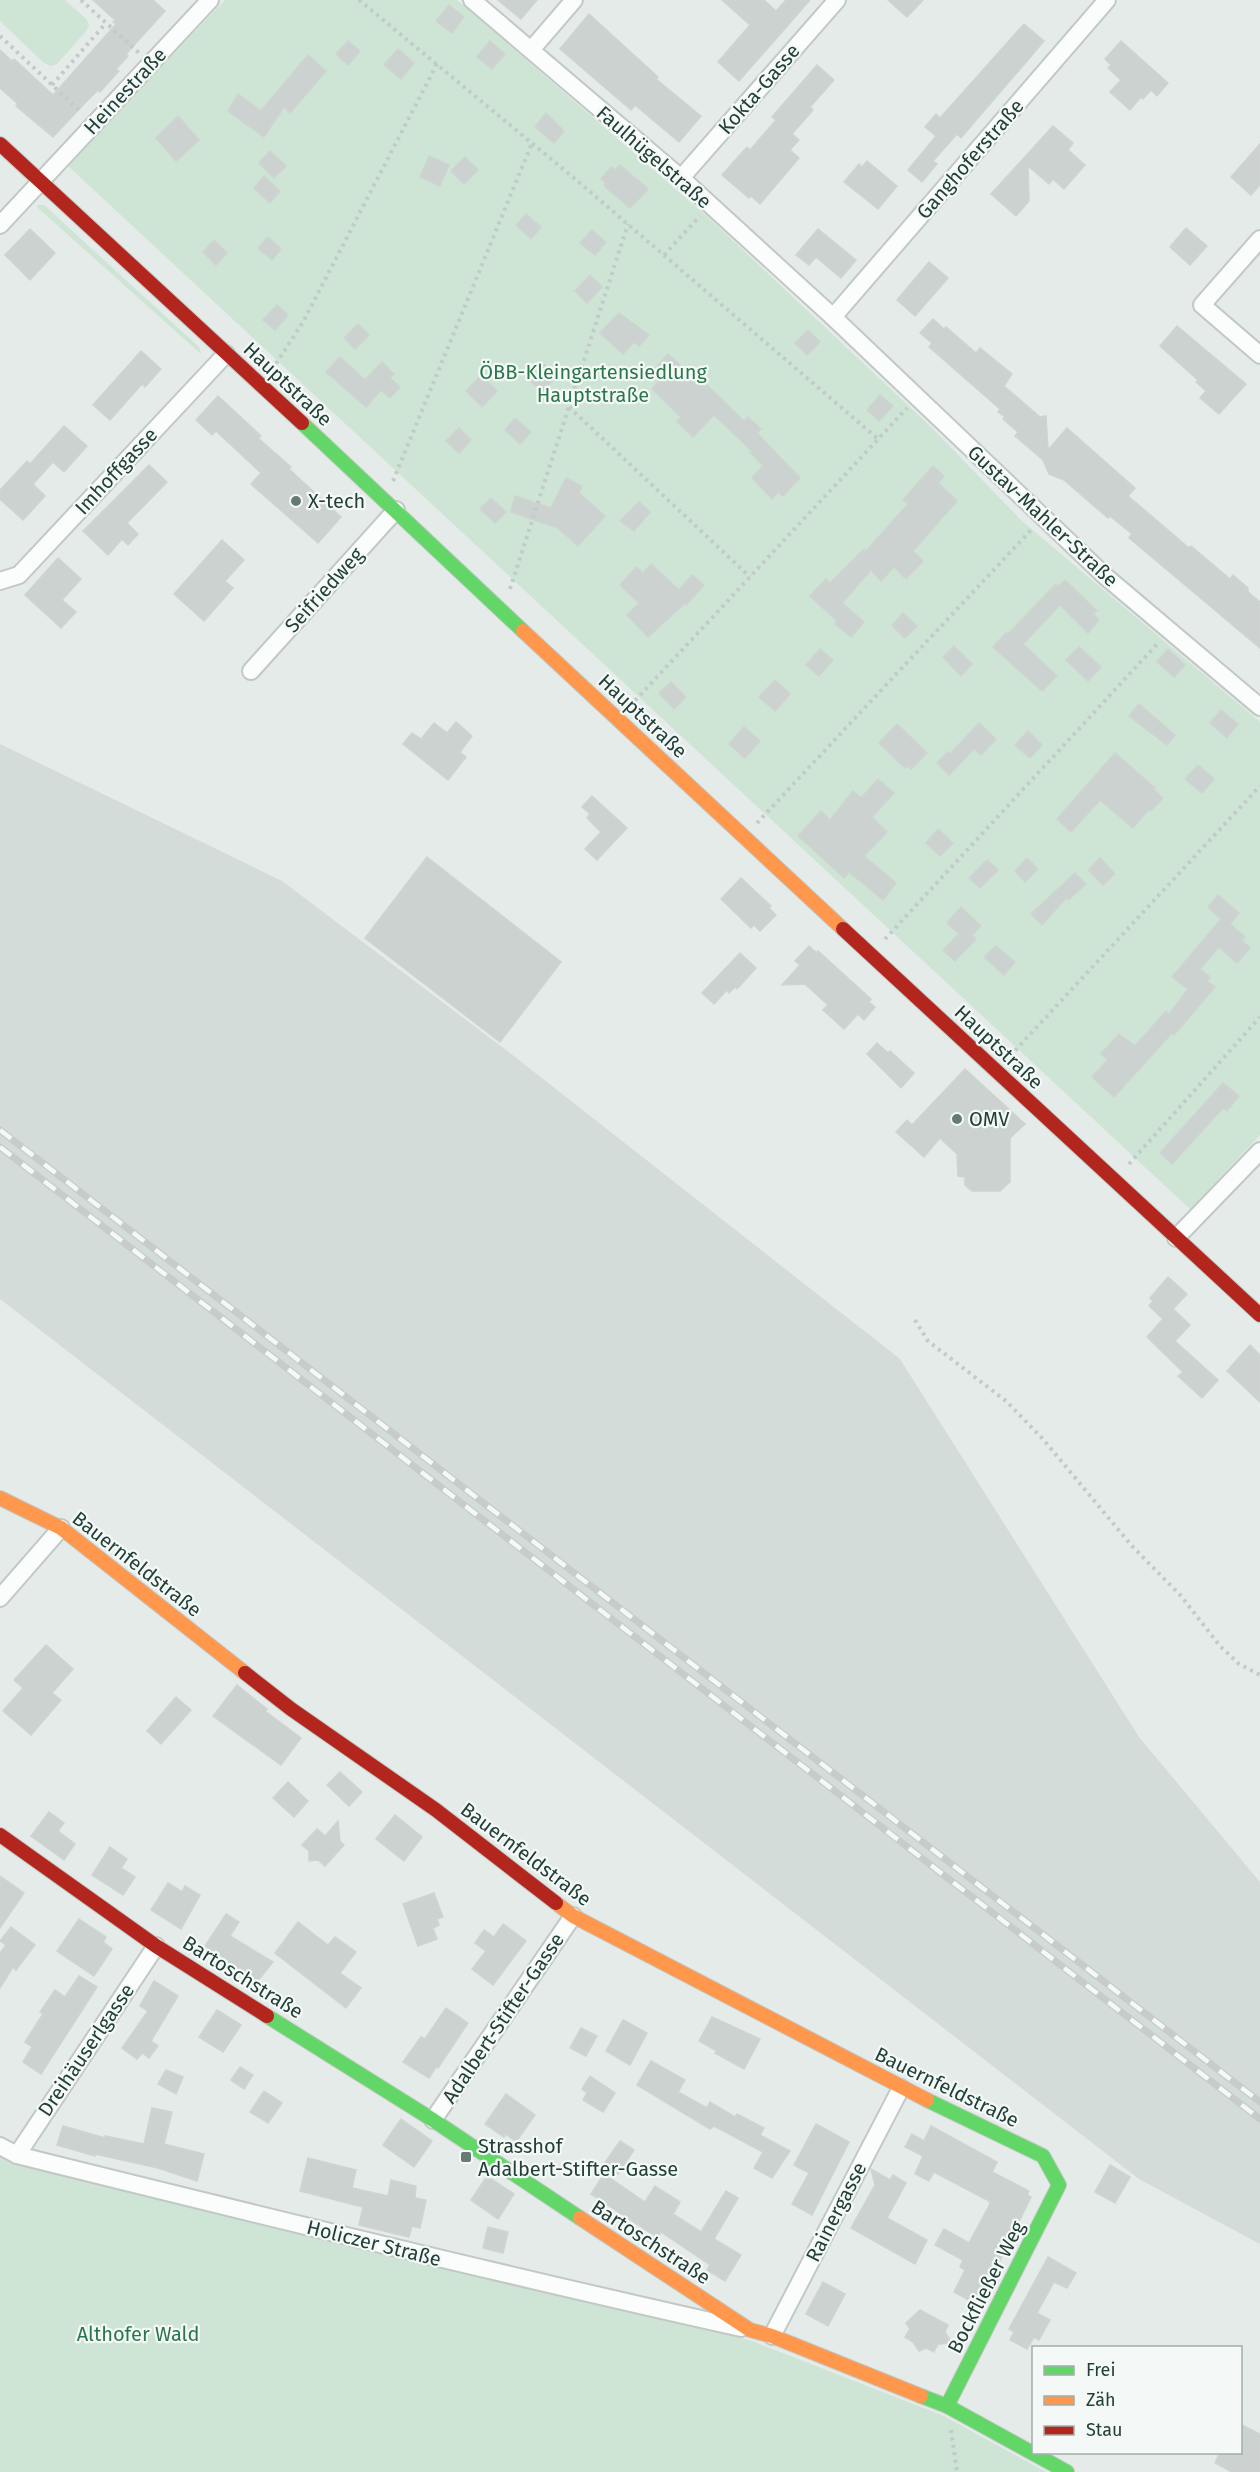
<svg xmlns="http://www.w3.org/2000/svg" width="1260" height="2472" viewBox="0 0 1260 2472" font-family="'Fira Sans',sans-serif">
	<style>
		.built { fill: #d3dcd8 }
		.green { fill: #cee4d5 }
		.building { fill: #ccd2d0; stroke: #ced4d1; stroke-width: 1.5 }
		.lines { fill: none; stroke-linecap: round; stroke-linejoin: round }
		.street-casing { stroke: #c2c8c5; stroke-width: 20 }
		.fast-casing { stroke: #c1c8c5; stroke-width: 16 }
		.slow-casing { stroke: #c1c8c5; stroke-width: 16 }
		.jam-casing { stroke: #c1c8c5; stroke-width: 16 }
		.path { stroke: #c1cbc8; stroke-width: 4; stroke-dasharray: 3 4.5; stroke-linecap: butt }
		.street { stroke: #fbfcfc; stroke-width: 16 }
		.fast { stroke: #63d668; stroke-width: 14 }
		.slow { stroke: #ff974d; stroke-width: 14 }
		.jam { stroke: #b3261e; stroke-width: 14 }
		.rail-casing { stroke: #c7ccca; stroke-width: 7 }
		.rail { stroke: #f4f9f7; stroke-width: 4.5; stroke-dasharray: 14; stroke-linecap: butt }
		.poi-dot { fill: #667b76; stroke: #f4f9f7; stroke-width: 2 }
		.labels { text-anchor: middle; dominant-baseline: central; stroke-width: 4.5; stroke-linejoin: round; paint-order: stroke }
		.street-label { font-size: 20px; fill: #223f38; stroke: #f4f9f7 }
		.park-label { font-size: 20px; fill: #2b774a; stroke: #f4f9f7 }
		.poi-label { font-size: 20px; fill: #223f38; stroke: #f4f9f7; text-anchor: start }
	</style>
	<rect width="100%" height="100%" fill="#e5ebe8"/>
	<path class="built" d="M0,744L282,881L506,1050L900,1359L1139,1737L1260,1882V2244L1139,2179L0,1299Z"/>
	<g class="green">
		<path d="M0,0H65L86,19L89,25L87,30L57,64L51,66L44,63L0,21Z"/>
		<path d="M225,0H457L709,218L931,427L1022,521L1260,722V1135L1190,1209L67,165Z"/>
		<path d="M38,205H44L199,347L201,354L37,207Z"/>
		<path d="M0,2153L752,2341L944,2416L1046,2472H0Z"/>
	</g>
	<g class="building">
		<path d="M93,0H153L165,11L126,54L128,56L116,69L119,71L100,92L98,90L84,104L53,137L16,106L18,104L0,88V50L12,61L14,59L53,95L116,24L113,22L115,20Z"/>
		<path d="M498,0H537L521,19Z"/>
		<path d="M722,0H764L776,11L786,0H810L739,81L718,62L750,25Z"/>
		<path d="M888,0H923L907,17Z"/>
		<path d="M449,5L464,17L452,33L436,21Z"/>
		<path d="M589,14L658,77L656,79L701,116L679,142L635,105L631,110L560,49Z"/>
		<path d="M1024,24L1044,41L961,138L957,134L933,161L937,164L922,182L908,170L936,136L925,127L936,114L940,118Z"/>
		<path d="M348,41L360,51L348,65L336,54Z"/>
		<path d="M490,41L505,54L492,69L477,57Z"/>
		<path d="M1121,41L1168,83L1157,96L1151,90L1143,99L1141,97L1130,110L1110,92L1121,80L1108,68L1111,65L1105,59Z"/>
		<path d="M398,49L414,63L401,79L384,65Z"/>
		<path d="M308,55L326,71L290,113L284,107L264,137L228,111L238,94L261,111Z"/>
		<path d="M817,65L834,80L810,107L813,110L792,134L799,140L790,150L799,158L760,204L751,196L749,198L722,175L747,147L750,150L776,120L772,117Z"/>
		<path d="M546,113L564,131L554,143L535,127Z"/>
		<path d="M178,116L199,140L176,161L156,138Z"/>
		<path d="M1053,126L1073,143L1068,150L1085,165L1064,189L1053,179L1049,184L1028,166L1029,201L1016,216L991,194Z"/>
		<path d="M1260,144V185L1251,195L1231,177Z"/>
		<path d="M270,151L286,166L274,178L259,163Z"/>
		<path d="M429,156L449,165L440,186L420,177Z"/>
		<path d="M465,157L478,170L464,184L451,171Z"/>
		<path d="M867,161L897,186L878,209L844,182L859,164L862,167Z"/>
		<path d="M620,165L648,189L630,208L604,186L606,183L601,179L611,167L615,170Z"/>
		<path d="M264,176L280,191L270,203L254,188Z"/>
		<path d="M526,214L541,227L531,239L516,225Z"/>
		<path d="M1186,228L1207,246L1190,265L1170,247Z"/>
		<path d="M30,229L55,253L30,280L5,255Z"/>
		<path d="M818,229L856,260L841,278L816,257L809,265L796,255Z"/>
		<path d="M592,230L606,242L595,255L580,243Z"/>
		<path d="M268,237L281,249L272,260L258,248Z"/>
		<path d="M214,240L227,253L216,265L203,252Z"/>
		<path d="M929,262L948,278L915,316L897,300Z"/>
		<path d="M590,275L602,287L587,303L575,291Z"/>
		<path d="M277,305L288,315L275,330L263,320Z"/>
		<path d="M619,313L649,335L639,346L634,342L623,354L600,333Z"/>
		<path d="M933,319L944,329L946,327L976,353L980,348L1012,374L1004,386L1040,417L1046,416L1048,450L1067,428L1135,488L1128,496L1189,548L1191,546L1230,579L1233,575L1248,588V592L1260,602V648L1129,538L1132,534L1110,516L1108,518L1064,480L1049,474L1043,460L1015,436L1018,432L1003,419L1005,417L998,412L1000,409L929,347L932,343L920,333Z"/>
		<path d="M358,324L369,335L355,349L344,338Z"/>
		<path d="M1177,326L1246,384L1219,414L1200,398L1206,391L1196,382L1198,380L1160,346Z"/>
		<path d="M808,330L820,342L807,355L795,343Z"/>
		<path d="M141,351L161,369L145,387L142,384L110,420L93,405Z"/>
		<path d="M668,354L705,387L707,385L744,421L748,417L761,429L757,433L800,478L783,496L778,492L772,499L752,478L763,466L750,452L752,451L714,415L693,437L677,422L681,417L652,389L659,381L651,373Z"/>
		<path d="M340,357L365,380L382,362L394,374L390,378L400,387L390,398L381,390L366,407L326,372Z"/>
		<path d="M544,364L557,375L543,392L530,381Z"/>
		<path d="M481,375L497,391L482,407L466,391Z"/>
		<path d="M880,395L893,406L879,421L867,410Z"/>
		<path d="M218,396L261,436L258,438L291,467L289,469L341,517L318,543L251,484L261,473L216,431L212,435L196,420Z"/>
		<path d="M515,418L531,432L520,444L505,430Z"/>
		<path d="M64,426L87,446L64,472L53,462L33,484L45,496L23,520L0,499V490L27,461L30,464Z"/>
		<path d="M459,428L471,440L459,453L446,441Z"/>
		<path d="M149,465L167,482L127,523L138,534L128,545L122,539L108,555L83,531Z"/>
		<path d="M933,466L944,476L938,483L957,501L913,551L923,561L906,579L894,567L881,581L871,570L842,603L864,622L851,637L835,624L837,621L810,596L826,579L830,583L864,549L866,551L908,504L903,500Z"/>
		<path d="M566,478L582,486L579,493L605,516L578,546L558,528L511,512L515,496L551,508Z"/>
		<path d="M491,498L506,512L495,523L480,509Z"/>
		<path d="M639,502L650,512L634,531L620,521Z"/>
		<path d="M222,540L244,560L225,581L233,588L204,621L174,594Z"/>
		<path d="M58,558L81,579L62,600L76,612L61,628L25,595Z"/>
		<path d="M651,564L679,590L692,575L704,585L686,605L684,604L648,637L627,615L639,603L620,585L636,567L643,573Z"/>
		<path d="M1065,580L1097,611L1093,614L1099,620L1088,633L1060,605L1023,644L1057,676L1042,691L993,647L1006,633L1008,634L1056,584L1058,587Z"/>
		<path d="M903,613L917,626L905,638L892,626Z"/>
		<path d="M954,646L972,664L961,676L943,657Z"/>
		<path d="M1079,647L1101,667L1088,681L1066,660Z"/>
		<path d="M820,649L833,660L819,676L806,665Z"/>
		<path d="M1168,649L1185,665L1174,677L1157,662Z"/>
		<path d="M775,680L790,694L775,711L759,697Z"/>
		<path d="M671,682L686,697L674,709L659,693Z"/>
		<path d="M1139,704L1175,735L1167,745L1129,716Z"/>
		<path d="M1221,710L1238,724L1227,738L1210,723Z"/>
		<path d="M456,722L472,736L460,752L466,757L448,780L403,744L412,733L421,739L434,723L447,733Z"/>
		<path d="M979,723L996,739L981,755L974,749L949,775L937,763L948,752L950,754Z"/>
		<path d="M897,724L927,753L911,769L907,766L905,768L879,743Z"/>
		<path d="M744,727L760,741L745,758L729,744Z"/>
		<path d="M1028,731L1042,745L1030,758L1015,745Z"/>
		<path d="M1115,753L1155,788L1153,789L1163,798L1151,811L1149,809L1133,828L1100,800L1071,832L1057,819Z"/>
		<path d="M1198,765L1214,779L1202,793L1185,779Z"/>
		<path d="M878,779L894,793L872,817L887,832L864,856L896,883L883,900L849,872L844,878L798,836L821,811L830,820L853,791L861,798Z"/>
		<path d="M592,796L627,828L597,860L585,849L601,832L587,818L590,814L582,807Z"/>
		<path d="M938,829L953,843L940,856L926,843Z"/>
		<path d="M427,857L561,962L500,1042L365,938Z"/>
		<path d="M1027,858L1038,869L1025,882L1015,871Z"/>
		<path d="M1100,858L1115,874L1103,885L1088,870Z"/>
		<path d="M987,860L998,870L980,888L969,878Z"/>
		<path d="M1075,873L1086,884L1068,900L1066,898L1042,925L1031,914Z"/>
		<path d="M741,878L771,906L769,908L776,915L760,931L754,925L751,928L721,899Z"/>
		<path d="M1218,895L1239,913L1230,924L1245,937L1242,940L1250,948L1237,963L1219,947L1200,969L1210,977L1207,981L1215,987L1174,1035L1172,1033L1114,1097L1092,1077L1108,1060L1101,1054L1119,1034L1135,1046L1166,1011L1169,1014L1188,989L1172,977L1221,919L1208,907Z"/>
		<path d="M961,907L981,926L972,935L976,939L955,961L943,950L959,934L947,923Z"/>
		<path d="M809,946L817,953L818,951L871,999L869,1002L875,1007L864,1020L858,1014L844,1029L823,1010L828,1005L805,984L782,985L800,965L795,961Z"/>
		<path d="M996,946L1015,962L1004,975L984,957Z"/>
		<path d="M740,953L756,968L737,989L735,987L729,993L727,990L714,1004L702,993Z"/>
		<path d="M877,1043L888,1053L890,1051L914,1073L901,1088L867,1054Z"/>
		<path d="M965,1069L1025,1124L1010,1138V1182L1000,1191H972L965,1185V1177L958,1176L957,1154L940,1138L924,1157L896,1132L907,1120L912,1125Z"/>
		<path d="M1223,1083L1239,1096L1227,1111L1223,1108L1172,1164L1160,1153Z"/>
		<path d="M1168,1277L1187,1294L1173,1309L1190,1325L1175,1341L1218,1380L1202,1398L1178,1376L1183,1372L1147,1337L1163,1319L1149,1306L1153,1301L1150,1298Z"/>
		<path d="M1250,1345L1260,1355V1402L1227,1371Z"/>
		<path d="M46,1645L73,1669L52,1693L61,1700L31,1735L3,1711L23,1688L14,1680Z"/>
		<path d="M237,1685L267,1709L265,1711L301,1738L281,1765L213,1716Z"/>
		<path d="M176,1697L191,1710L161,1744L147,1731Z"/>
		<path d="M340,1772L362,1792L349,1806L327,1785Z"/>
		<path d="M288,1782L308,1801L294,1817L273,1798Z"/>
		<path d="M49,1812L64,1823L58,1831L75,1844L64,1860L31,1836Z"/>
		<path d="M395,1815L422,1837L404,1861L376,1839Z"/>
		<path d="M338,1821L340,1841L344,1845L325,1866L318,1860L309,1861V1851L302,1845L317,1829L325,1836Z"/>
		<path d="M110,1847L127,1859L121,1868L135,1877L123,1895L92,1875Z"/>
		<path d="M0,1876L24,1893L0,1928Z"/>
		<path d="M168,1883L182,1892L185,1886L200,1895L181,1929L151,1910Z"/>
		<path d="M434,1893L443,1917L437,1919L439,1925L433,1928L437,1939L418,1946L403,1904Z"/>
		<path d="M226,1914L239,1922L230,1936L273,1962L257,1982L205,1946Z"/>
		<path d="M79,1919L106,1937L103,1942L112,1949L94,1976L57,1951Z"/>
		<path d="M298,1922L328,1945L335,1937L356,1952L340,1973L361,1988L346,2008L275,1953Z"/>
		<path d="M503,1924L526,1941L493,1985L472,1969L486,1951L475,1943L484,1930L494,1937Z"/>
		<path d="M11,1927L35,1945L16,1970L13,1967L0,1988V1953L6,1945L0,1941Z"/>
		<path d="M79,1976L97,1987L41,2074L23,2062L32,2047L25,2042L43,2014L40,2012L55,1990L65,1997Z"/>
		<path d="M154,1981L178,1996L151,2041L158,2046L149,2058L142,2053L137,2059L122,2048L148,2011L140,2006Z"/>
		<path d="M446,2008L468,2023L438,2068L436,2067L429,2078L403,2062L421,2037L425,2039Z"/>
		<path d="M217,2010L241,2025L223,2052L199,2037Z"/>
		<path d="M712,2017L760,2039L744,2069L715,2053L717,2051L699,2041Z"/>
		<path d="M623,2020L647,2033L630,2065L606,2051Z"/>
		<path d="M581,2028L597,2036L586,2056L570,2048Z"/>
		<path d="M651,2061L685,2080L678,2092L707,2108L710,2102L735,2117L737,2114L764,2128L760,2135L790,2151L772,2178L754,2168L763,2152L714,2126L710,2129L637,2085Z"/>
		<path d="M240,2067L253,2075L244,2089L231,2080Z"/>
		<path d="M166,2070L183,2077L176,2094L158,2084Z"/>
		<path d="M590,2076L615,2093L603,2112L583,2100L587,2093L582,2089Z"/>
		<path d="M264,2091L282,2103L268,2123L250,2112Z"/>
		<path d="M506,2094L535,2115L516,2142L506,2134L504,2137L485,2124Z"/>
		<path d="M152,2108L172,2112L164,2144L204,2154L197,2181L158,2168L95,2154V2156L57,2145L63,2126L105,2138V2136L144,2144Z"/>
		<path d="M401,2119L432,2141L414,2167L383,2145Z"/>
		<path d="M816,2124L849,2142L812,2215L792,2204L809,2173L794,2165Z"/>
		<path d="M931,2126L997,2162L992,2172L1029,2191L1027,2195L1031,2197L993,2275L990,2273L974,2303L954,2292L965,2270L960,2267L963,2260L935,2245L944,2229L969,2243L990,2204L989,2201L934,2172L929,2181L915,2174L923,2156L905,2147L912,2134L924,2141Z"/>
		<path d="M620,2141L634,2150L618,2174L604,2164Z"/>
		<path d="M308,2158L356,2170L352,2188L388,2196L391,2180L416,2186L415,2198L426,2200L420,2228L412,2226L409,2237L359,2225L363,2207L300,2191Z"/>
		<path d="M1110,2165L1130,2177L1115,2203L1095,2192Z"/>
		<path d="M871,2169L890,2180L893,2175L906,2183L887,2218L927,2240L915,2264L851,2228L875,2185Z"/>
		<path d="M604,2174L645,2202L655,2186L680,2202L673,2214L701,2232L726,2191L738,2198L714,2239L741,2255L725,2281L707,2270L710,2265L661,2232L658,2238L591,2194Z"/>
		<path d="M487,2176L514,2194L498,2219L471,2200Z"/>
		<path d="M488,2227L508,2232L503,2253L483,2248Z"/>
		<path d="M1048,2257L1076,2273L1067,2288L1054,2282L1037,2313L1050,2320L1039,2340L1034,2337L1027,2349L1010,2340L1014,2332L1009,2329Z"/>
		<path d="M823,2282L845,2294L828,2326L806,2314Z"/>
		<path d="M920,2310L948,2325L945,2332L952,2343L938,2344L934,2352L926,2348L919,2351L913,2342L905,2337L910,2329L906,2323Z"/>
		<path d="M1240,2424L1260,2434V2472H1232L1215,2463L1220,2452H1240Z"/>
	</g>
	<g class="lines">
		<defs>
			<g id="street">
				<path d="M472,0L681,178L833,317L1105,576L1260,707"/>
				<path d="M531,50L574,0"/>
				<path d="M681,178L837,0"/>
				<path d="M0,225L210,0"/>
				<path d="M1260,239L1202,305L1260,355"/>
				<path d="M833,317L1107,0"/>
				<path d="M0,581L19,575L226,354"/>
				<path d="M251,671L396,510"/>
				<path d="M1176,1238L1260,1151"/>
				<path d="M0,1598L61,1528"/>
				<path d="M433,2120L573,1916"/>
				<path d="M0,2146L17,2155C258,2215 499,2274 741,2328"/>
				<path d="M17,2155L156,1946"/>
				<path d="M772,2336L901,2088"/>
			</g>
			<g id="fast">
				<path d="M302,423L523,631"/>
				<path d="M267,2016L433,2120L580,2218"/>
				<path d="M927,2100L1043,2156L1059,2185L947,2406"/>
				<path d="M921,2396L947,2406L1067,2472"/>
			</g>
			<g id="slow">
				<path d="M523,631L843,929"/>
				<path d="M0,1498L61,1528L245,1673"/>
				<path d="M556,1903L573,1916L927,2100"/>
				<path d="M580,2218L750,2330L772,2336L921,2396"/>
			</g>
			<g id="jam">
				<path d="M0,144L302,423"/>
				<path d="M843,929L1260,1315"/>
				<path d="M245,1673L291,1709L436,1810L556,1903"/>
				<path d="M0,1835L156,1946L267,2016"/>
			</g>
		</defs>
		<use href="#street" class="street-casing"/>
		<use href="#fast" class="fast-casing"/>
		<use href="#slow" class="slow-casing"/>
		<use href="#jam" class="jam-casing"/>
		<g class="path">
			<path d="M81,0L139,53"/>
			<path d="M359,0L574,178L878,439"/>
			<path d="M0,36L82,113"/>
			<path d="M52,85L106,23"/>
			<path d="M664,255L700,216"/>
			<path d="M272,370L303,322L437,64"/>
			<path d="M569,407L750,577"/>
			<path d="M393,481L532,143"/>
			<path d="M510,589L628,224"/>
			<path d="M630,706L907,408"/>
			<path d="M757,823L1032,529"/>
			<path d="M885,939L1159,642"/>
			<path d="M1010,1056L1260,786"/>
			<path d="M1129,1164L1260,1017"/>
			<path d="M915,1320L928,1341L1006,1401L1042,1438L1132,1546L1181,1596L1220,1646L1239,1664L1260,1675"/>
			<path d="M951,2430L957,2472"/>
		</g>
		<use href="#street" class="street"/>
		<use href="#fast" class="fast"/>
		<use href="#slow" class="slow"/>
		<use href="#jam" class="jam"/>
		<defs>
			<g id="rail">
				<path d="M0,1130L1260,2102"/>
				<path d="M0,1147L1260,2119"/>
			</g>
		</defs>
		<use href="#rail" class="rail-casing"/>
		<use href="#rail" class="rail"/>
	</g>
	<g class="poi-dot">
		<circle cx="296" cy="501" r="6"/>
		<circle cx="957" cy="1119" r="6"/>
		<rect x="460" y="2151" width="12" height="12" rx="3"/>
	</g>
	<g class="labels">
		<g class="street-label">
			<text transform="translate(759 89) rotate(-49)">Kokta-Gasse</text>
			<text transform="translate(125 91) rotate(-47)">Heinestraße</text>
			<text transform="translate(654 157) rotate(41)">Faulhügelstraße</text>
			<text transform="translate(970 159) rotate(-49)">Ganghoferstraße</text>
			<text transform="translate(288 384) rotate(43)">Hauptstraße</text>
			<text transform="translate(116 471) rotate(-47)">Imhoffgasse</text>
			<text transform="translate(1043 516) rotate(43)">Gustav-Mahler-Straße</text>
			<text transform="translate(324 590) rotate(-48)">Seifriedweg</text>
			<text transform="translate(643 716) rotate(43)">Hauptstraße</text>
			<text transform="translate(999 1047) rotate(43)">Hauptstraße</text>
			<text transform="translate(137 1564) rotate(38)">Bauernfeldstraße</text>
			<text transform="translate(526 1854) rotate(37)">Bauernfeldstraße</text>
			<text transform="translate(243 1977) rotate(32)">Bartoschstraße</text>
			<text transform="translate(503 2018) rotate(-56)">Adalbert-Stifter-Gasse</text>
			<text transform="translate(86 2050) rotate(-56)">Dreihäuserlgasse</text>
			<text transform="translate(947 2087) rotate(26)">Bauernfeldstraße</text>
			<text transform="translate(836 2212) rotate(-63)">Rainergasse</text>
			<text transform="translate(651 2242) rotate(33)">Bartoschstraße</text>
			<text transform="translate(374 2243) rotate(14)">Holiczer Straße</text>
			<text transform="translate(986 2287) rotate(-63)">Bockfließer Weg</text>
		</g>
		<g class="park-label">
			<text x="593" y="372">ÖBB-Kleingartensiedlung<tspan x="593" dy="23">Hauptstraße</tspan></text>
			<text x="138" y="2334">Althofer Wald</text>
		</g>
		<g class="poi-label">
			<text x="308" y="501">X-tech</text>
			<text x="969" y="1119">OMV</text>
			<text x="478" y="2146">Strasshof<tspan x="478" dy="23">Adalbert-Stifter-Gasse</tspan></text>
		</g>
	</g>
	<rect x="1032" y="2346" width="210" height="108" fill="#f4f9f7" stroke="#a0afab" stroke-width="1.5"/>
	<rect x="1044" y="2366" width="30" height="9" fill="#63d668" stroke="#a0afab" stroke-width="1.5"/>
	<text x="1086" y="2376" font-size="18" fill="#223f38">Frei</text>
	<rect x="1044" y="2396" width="30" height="9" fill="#ff974d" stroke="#a0afab" stroke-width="1.5"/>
	<text x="1086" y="2406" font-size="18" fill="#223f38">Zäh</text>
	<rect x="1044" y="2426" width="30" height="9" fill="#b3261e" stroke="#a0afab" stroke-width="1.5"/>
	<text x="1086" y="2436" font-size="18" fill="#223f38">Stau</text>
</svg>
